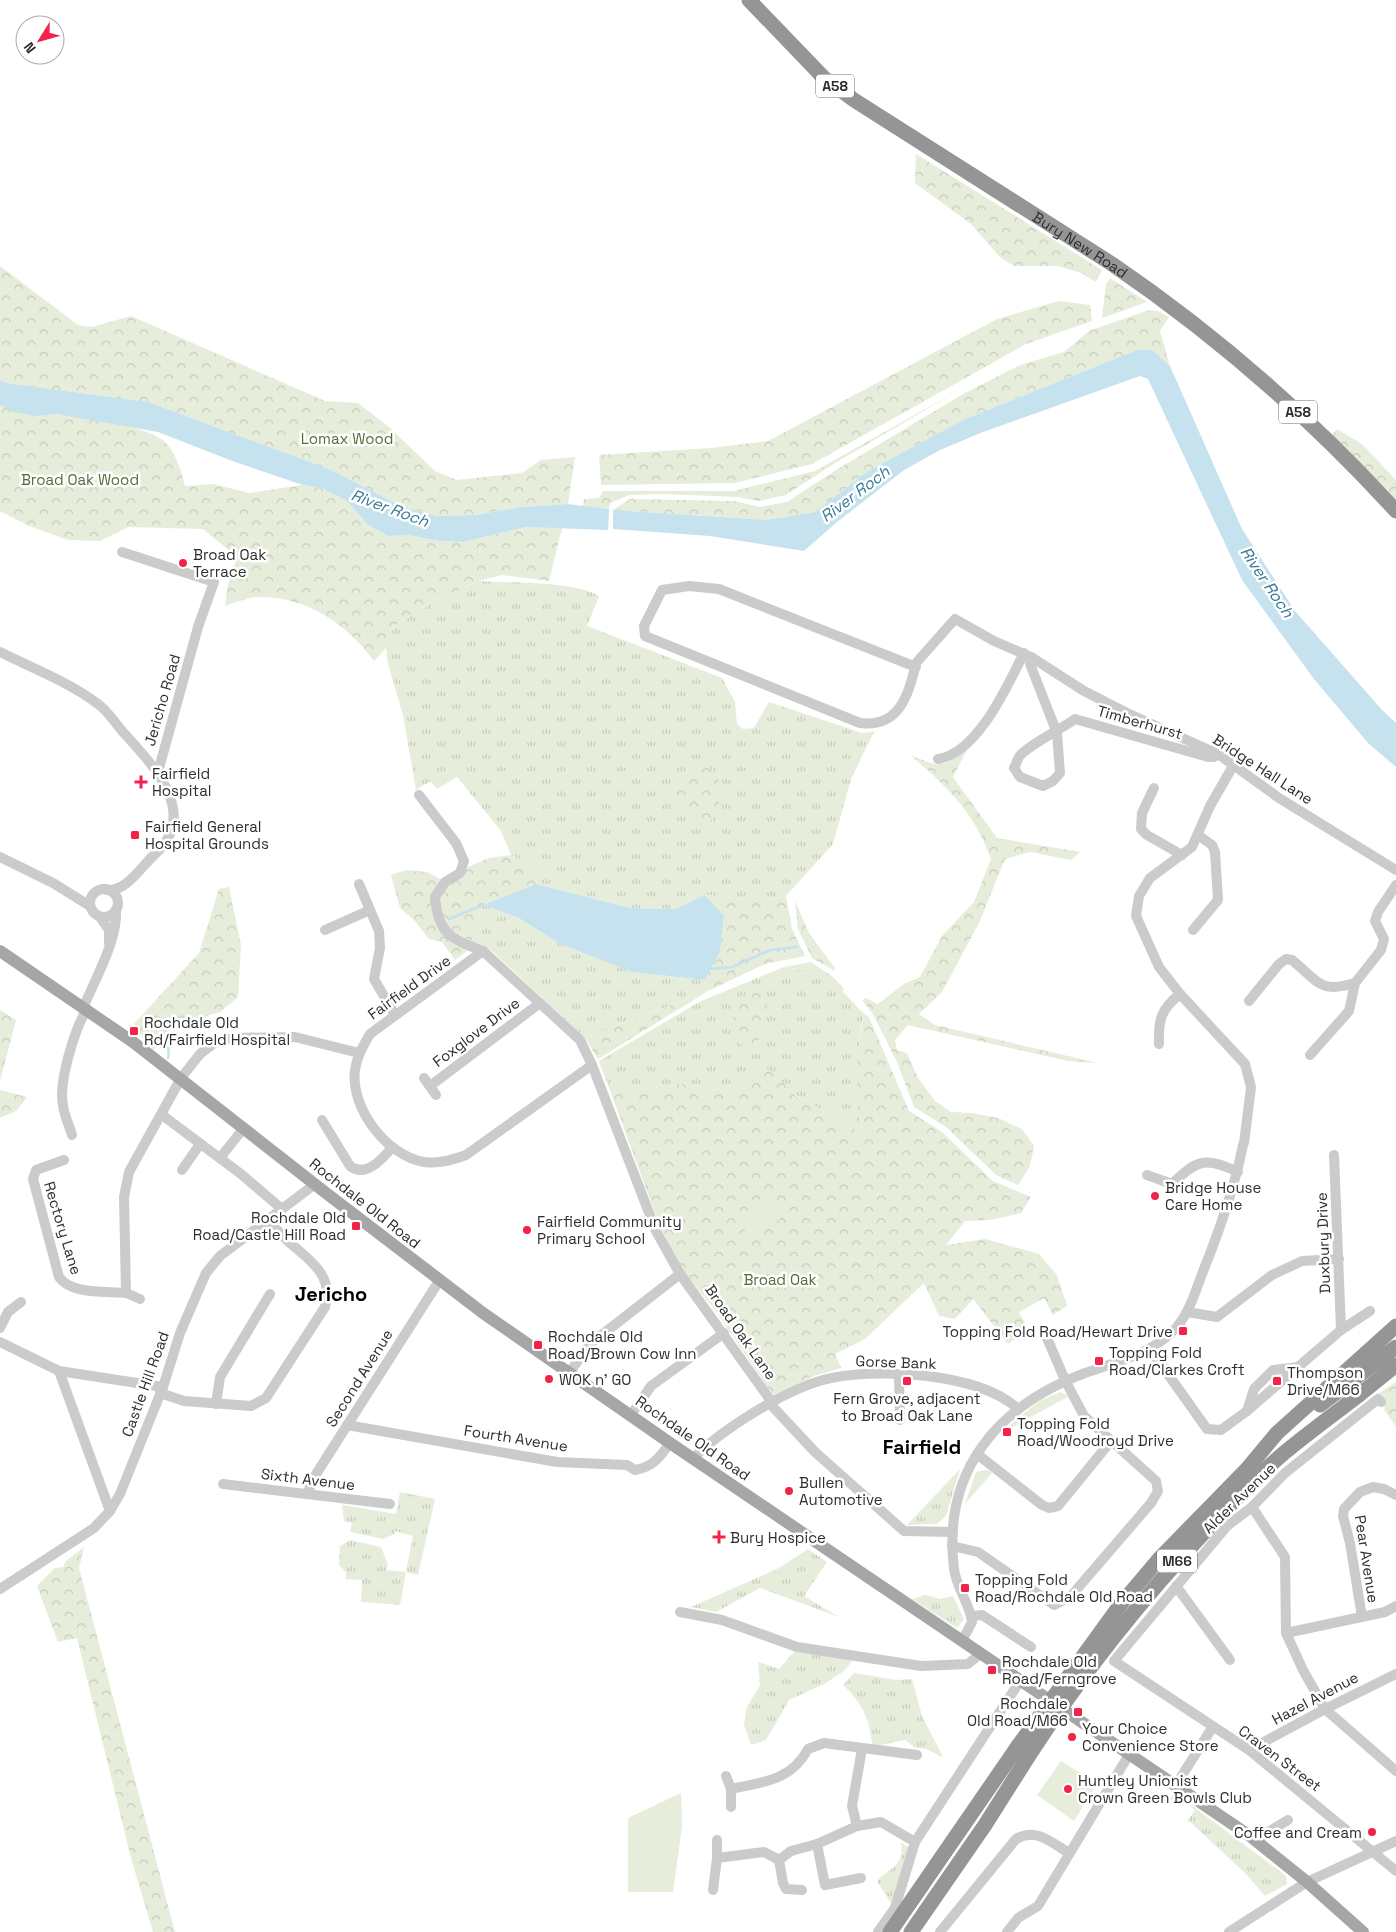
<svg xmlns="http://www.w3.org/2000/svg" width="1396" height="1932" viewBox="0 0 1396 1932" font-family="'Space Grotesk',sans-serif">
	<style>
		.grass { fill: url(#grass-tufts) }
		.forest { fill: url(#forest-crowns) }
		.garden { fill: #e6edda }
		.water { fill: #c5e2ee }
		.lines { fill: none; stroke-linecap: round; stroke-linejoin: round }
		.stream { stroke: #c5e2ee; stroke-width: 2.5 }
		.minor { stroke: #cbcbcb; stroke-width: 10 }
		.major { stroke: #a6a6a6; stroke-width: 12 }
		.highway { stroke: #959595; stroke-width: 15 }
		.highway-bridge { stroke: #959595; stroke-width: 15 }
		.poi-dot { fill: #f32248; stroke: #fff; stroke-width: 2 }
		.labels { text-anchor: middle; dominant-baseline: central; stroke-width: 5; stroke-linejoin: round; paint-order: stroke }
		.shield { fill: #fff; stroke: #6d6d6d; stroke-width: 1 }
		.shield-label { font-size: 14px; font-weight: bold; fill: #2e2e2e }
		.street-label { font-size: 15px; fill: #2e2e2e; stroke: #fff }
		.park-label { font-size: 15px; fill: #566d38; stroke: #fff }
		.poi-label { font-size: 15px; fill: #2e2e2e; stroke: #fff; text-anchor: start }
		.water-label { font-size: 16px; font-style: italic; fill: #367b96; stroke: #fff }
		.district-label { font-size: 20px; font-weight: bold; fill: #000; stroke: #fff }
	</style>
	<defs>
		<pattern id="grass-tufts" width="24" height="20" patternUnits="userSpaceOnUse" patternTransform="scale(1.25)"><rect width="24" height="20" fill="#e6edda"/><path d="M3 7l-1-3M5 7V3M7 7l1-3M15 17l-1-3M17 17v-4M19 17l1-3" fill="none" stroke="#c6ccbb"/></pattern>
		<pattern id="forest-crowns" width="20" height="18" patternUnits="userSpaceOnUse" patternTransform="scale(1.25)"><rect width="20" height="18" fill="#e6edda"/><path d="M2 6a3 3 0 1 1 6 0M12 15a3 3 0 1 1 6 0" fill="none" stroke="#c6ccbb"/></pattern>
	</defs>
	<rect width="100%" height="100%" fill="#fff"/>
	<g class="grass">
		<path d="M478,581C510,583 574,581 599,596L587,626L722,678L735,702L737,724L743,729L754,728L769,702L862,733L874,732L851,779L833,844L786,896L766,901L705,895L675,909L630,908L536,884L540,871L511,855L501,831L457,777L437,789L431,781L416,790L403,715L388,664L386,648L390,634L397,624L440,598Z"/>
		<path d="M483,905L519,918L560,944L632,972L705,980L708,991L585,1038L493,952L483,945L471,943Z"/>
		<path d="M784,967L817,973L831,979L863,1013C857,1053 856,1093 861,1133C835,1116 805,1105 783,1085L736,1093L683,1084L611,1093L599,1061L699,1002Z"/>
		<path d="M1060,1392L1069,1396L1011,1428V1424L1038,1402Z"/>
		<path d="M960,1469L946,1516L937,1524L907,1525Z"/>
		<path d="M988,1470L992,1473L965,1504L976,1472Z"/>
		<path d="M400,1492L435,1499L418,1575L406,1572L400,1605L361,1602L362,1580L346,1579V1572L339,1565L340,1546L350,1540L381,1547L388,1565L386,1570L406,1572L413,1536L395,1531L394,1534L383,1539L350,1532L352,1523L344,1521L342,1505L396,1514Z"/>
		<path d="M808,1549L827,1562L804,1596L839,1617L760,1588L716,1612L691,1607L779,1568Z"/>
		<path d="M926,1595L940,1599L953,1596L964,1619L957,1628L912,1599Z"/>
		<path d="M794,1652L836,1656L853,1660L844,1671L824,1684L789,1700L766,1740L751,1745L744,1725L747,1707L760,1685L758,1662L779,1669Z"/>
		<path d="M854,1673L897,1680L912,1679L922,1716L943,1757L926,1749L915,1748L905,1740L875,1746L872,1743C870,1719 861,1701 843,1685Z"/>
		<path d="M1175,1793L1286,1876L1287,1884L1265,1896L1247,1875L1188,1820L1195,1810L1179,1798L1165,1802Z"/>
		<path d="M901,1842L908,1847L910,1852L892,1905L877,1881C891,1867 905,1865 901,1842Z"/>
	</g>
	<g class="forest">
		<path d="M916,154L1102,270L1096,282L1081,273L1058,266H1014L1000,257L971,224L915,183Z"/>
		<path d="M0,266L78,325L92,327L131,316L325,401L358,403L389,427L435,471L457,480L522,473L541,460L575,457L568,504L522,507L475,515L437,516L400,506L332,470L148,402L6,383L0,380Z"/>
		<path d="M1110,278L1147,302L1102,318L1106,284Z"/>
		<path d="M1059,301L1090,305L1092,321L1026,344L812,464L735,483L601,485L599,455L711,448L768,441L997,319Z"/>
		<path d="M1149,310L1158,311L1169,317L1160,331L1170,366L1152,350H1137L965,419L868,471L815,512L766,520L613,510L630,499L735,501L759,507L787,502L836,470L965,393L1020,365L1064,352L1089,331Z"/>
		<path d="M961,389L835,463L786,495L759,501L738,497L663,494L629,495L610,503L609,509L583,506L584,499L599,498L603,491H734L815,471Z"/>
		<path d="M0,405C22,416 33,414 56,414C81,415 145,426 164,441C176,452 181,471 185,486L213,484L249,493L303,485L322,488L348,502L368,525L388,536L409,535L439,541L464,542L526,527L562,528L549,581L502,575L478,581L440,598L397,624L390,634L386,648L374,661C347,624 306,596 258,597C248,597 235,603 225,606L228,585L237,557L203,529L128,527L100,541L68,540L29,526L0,511Z"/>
		<path d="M1337,429L1362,444L1396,480V504L1331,436Z"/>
		<path d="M969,746L953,777L997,838L1080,852L1071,860L1030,852L1005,859L979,923L942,992L919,1014L935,1025L1098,1063L1068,1061L908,1025L895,1040L897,1050L907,1053L918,1078L935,1101L951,1112L972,1113L998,1118L1022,1129L1034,1146L1030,1166L1018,1185L996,1175L946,1127L914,1107L897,1062L873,1014L862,1000L866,998L878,1004L904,984L920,977L942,936L974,902L991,859C974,812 947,786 910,755C941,768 943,769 969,746Z"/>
		<path d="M708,767C728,784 721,808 707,826L685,812L674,791L696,768Z"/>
		<path d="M511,855L540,871L536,884L483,905L471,943L455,937L439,918L438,898L447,885L462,877L468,867L489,858Z"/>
		<path d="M406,870L427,872L444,881L435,920L453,944L470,949L455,960L442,942L429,939L414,920L400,908L391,875Z"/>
		<path d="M229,887L241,945L238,997L220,1012L170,1027L154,1050L133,1025L199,953L219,889Z"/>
		<path d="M705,895L766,901L786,896L792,929L805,956L765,964L708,991L598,1059L585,1038L708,991L705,980L720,952L724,917Z"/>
		<path d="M795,901L809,933L835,968V971L812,958L798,929Z"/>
		<path d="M811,962L833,977L844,989L843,991C824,972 809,971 784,967Z"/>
		<path d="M752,989L761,991C775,1007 765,1038 750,1049C722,1041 731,1001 752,989Z"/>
		<path d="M0,1010L16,1020L0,1081Z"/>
		<path d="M863,1013L869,1017L909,1111L942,1132L993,1181L1031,1197L1021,1213L991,1220L965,1221L946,1245L985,1239L1039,1254L1057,1275L1067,1306L1053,1315L1044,1298L1019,1312L1029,1330L1008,1344L973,1299L955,1319L939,1316L924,1283L865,1339L835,1354L841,1368L814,1376L773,1395L715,1310L682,1270L659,1224L611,1093L683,1084L736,1093L768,1069L797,1097L818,1107L861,1133L857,1101V1068Z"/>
		<path d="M0,1090L27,1097L16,1111L0,1118Z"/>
		<path d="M1396,1382V1427L1385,1411L1379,1393Z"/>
		<path d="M84,1547L79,1568L175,1932H153L131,1858L77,1638L58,1642L37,1586L55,1568L63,1567L66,1561Z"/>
	</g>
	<g class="garden">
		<path d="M770,1199L780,1219L748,1236L737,1216Z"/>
		<path d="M1061,1761L1097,1783L1074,1821L1037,1795Z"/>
		<path d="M681,1793L682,1827L673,1892H628V1818Z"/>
	</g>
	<g class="water">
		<path d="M1137,350H1152L1170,366L1242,529L1295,611L1382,710L1396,723V767L1368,743L1314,679L1242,580L1148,379L1140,376L983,432L940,450L904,470L837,522L804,551L710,536L613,529V510L766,520L815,512L868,471L965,419Z"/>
		<path d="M0,380L6,383L148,402L332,470L400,506L437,516L475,515L522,507L568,504L609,509L608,530L526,527L464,542L439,541L409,535L388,536L368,525L348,502L322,488L303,485L235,462L158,432L57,414L35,416L14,412L0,405Z"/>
		<path d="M536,884L630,908L675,909L705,895L724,916L720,952L705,980L632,972L560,944L519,918L483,905Z"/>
	</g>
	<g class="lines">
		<g class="stream">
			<path d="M449,919L483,905"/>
			<path d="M710,969L732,967L770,950L797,947"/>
			<path d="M168,1058C172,1044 158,1030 173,1019"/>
		</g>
		<g class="minor">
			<path d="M122,552L214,582L198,627L158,772"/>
			<path d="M0,652C32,668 69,682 98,704C108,711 115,723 123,732C153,765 201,814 154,855C140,868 127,891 107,890"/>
			<path d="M1031,657L1030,664L1057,733L1060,773L1053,781L1043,786L1020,777L1014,768C1016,765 1017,760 1019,757C1025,747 1063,728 1075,719L1208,757H1214L1218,754"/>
			<path d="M916,667L719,589L689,586L662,590L644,626L645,636L860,723C899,728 909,695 916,663L955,619L994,641L1031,657L1084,691L1127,713L1218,754L1279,798L1396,870"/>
			<path d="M938,759C978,753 1007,686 1024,653"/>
			<path d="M1233,766L1210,806L1192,847L1150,878L1139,896L1136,916L1159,967L1180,994L1245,1064L1251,1087L1244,1143"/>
			<path d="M1154,788L1142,813L1141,829L1147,835L1182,855"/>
			<path d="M419,795L456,843L464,861L460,873L445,882L435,897C438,934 451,939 483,951"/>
			<path d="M0,857L53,883L90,906"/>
			<path d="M359,884L379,931L380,948L374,979L395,1015"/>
			<circle cx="104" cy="903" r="14"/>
			<path d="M100,917L109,930V943"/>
			<path d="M325,930L370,910"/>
			<path d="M1193,930L1218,900L1215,852L1212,845L1198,835"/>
			<path d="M1249,1001L1279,964L1286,959L1292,960C1318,981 1319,994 1355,983"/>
			<path d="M84,1006C96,977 118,940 116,909"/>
			<path d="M1159,1044C1158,1020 1161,1009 1180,994"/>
			<path d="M1310,1055L1349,1011L1355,983L1381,950L1384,939L1375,921L1378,912L1396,885"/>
			<path d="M592,1065L466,1155C453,1160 439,1164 424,1162C387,1156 350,1108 355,1070C357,1056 363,1046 370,1034L483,951L580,1040L592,1065L656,1231L680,1274L771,1401L773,1407L815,1452L904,1531L953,1532"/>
			<path d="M424,1078L436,1095"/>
			<path d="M430,1086L540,1003"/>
			<path d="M162,1115L241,1174L282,1209"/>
			<path d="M322,1120L350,1166C365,1178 382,1160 392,1147"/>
			<path d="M72,1135C69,1125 64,1115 63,1105C58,1083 75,1028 87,1009"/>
			<path d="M1334,1155L1341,1330"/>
			<path d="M220,1158L243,1129"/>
			<path d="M64,1160L36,1170L33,1179L59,1277C72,1295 105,1291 126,1293L124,1197L129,1172L181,1078L200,1054L214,1043L232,1038L295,1037L359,1053"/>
			<path d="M182,1170L200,1144"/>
			<path d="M1147,1175L1172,1184C1197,1159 1206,1157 1238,1172"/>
			<path d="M126,1293L140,1299"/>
			<path d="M1187,1312L1217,1317L1272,1275L1302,1261L1339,1259"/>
			<path d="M0,1328L8,1312L21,1302"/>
			<path d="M0,1342L59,1371L163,1387"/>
			<path d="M1150,1349L1207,1429L1221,1430L1247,1411L1341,1330L1370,1311"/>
			<path d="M59,1371L110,1511"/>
			<path d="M569,1373L590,1344L680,1274"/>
			<path d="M899,1375L900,1420"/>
			<path d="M160,1393L184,1401L251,1406L266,1398L325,1307C334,1276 311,1261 290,1243C282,1236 275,1228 268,1220"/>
			<path d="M1381,1402L1378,1399L1285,1473L1252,1507L1227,1526L1114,1661L1249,1750L1396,1871"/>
			<path d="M216,1404L220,1377L270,1294"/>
			<path d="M1247,1411L1254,1389L1273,1370L1298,1367"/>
			<path d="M631,1415L651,1386L724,1333"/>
			<path d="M347,1425L557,1462L627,1465L635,1470C653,1467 660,1457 670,1443"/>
			<path d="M977,1454L1042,1505L1049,1508L1058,1506L1111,1441"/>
			<path d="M693,1458C723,1429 783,1391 823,1380C873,1367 979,1372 1018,1409"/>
			<path d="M223,1484L390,1504"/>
			<path d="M308,1494L311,1482L439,1281"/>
			<path d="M1252,1507L1285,1557L1286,1633L1303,1670L1325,1709L1396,1771"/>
			<path d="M952,1546L978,1552L1054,1605L1071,1596L1151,1503L1158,1491L1156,1481L1084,1416L1065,1380L1044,1331"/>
			<path d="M1176,1586L1230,1660"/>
			<path d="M0,1589L94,1528L110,1511L120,1494L163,1387L180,1333L206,1273L220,1256L315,1184"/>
			<path d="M680,1612L722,1620L797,1647L921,1666L968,1664L980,1654"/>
			<path d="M972,1616L982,1615L1031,1647"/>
			<path d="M1362,1617L1350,1543L1343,1516L1344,1509L1360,1492L1373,1487L1384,1489L1396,1495"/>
			<path d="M1286,1633L1385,1612L1396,1606"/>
			<path d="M962,1641L972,1622C970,1604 956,1587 954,1569C942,1471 997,1406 1085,1373C1115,1362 1153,1354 1176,1328C1189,1313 1195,1293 1202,1274C1219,1232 1234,1190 1243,1145"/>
			<path d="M1249,1750L1325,1709L1396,1674"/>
			<path d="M726,1776L731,1789V1807"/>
			<path d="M1176,1785L1212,1728"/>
			<path d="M731,1789C763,1782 791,1781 808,1749L824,1743L917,1755"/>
			<path d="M857,1826L852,1806L862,1749"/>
			<path d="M1255,1840L1288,1820"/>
			<path d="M817,1844L825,1885L861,1878"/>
			<path d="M717,1858L764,1852L779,1860L791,1851L817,1844L857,1826L881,1822L915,1842"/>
			<path d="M779,1860L783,1883L786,1889L802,1890"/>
			<path d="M713,1890L717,1858V1840"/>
			<path d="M878,1932L895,1908L915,1842L1020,1681"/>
			<path d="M940,1932L1016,1839C1036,1827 1052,1843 1069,1853"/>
			<path d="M1007,1932L1018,1918L1038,1906L1130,1753"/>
			<path d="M1229,1932L1307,1882L1396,1841"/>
		</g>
		<path class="major" d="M0,951L133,1042L326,1193L483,1313L670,1443L1250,1836L1307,1882L1363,1932"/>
		<g class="highway">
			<path id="s1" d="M749,0L824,78L854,100L1112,264C1216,335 1311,418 1396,511"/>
			<path d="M1359,1395L1396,1365"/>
			<path d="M1320,1405L1396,1347"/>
			<path d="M1247,1469L1277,1433L1396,1326"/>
			<path d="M890,1932L1018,1746"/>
			<path d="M911,1932L985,1825L1028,1757"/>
		</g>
		<g class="highway-bridge">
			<path d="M1018,1746L1121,1604L1159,1559L1247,1469"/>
			<path d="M1028,1757C1082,1673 1143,1597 1211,1525C1234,1501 1258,1475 1284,1453C1308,1433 1334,1414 1359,1395"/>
		</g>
	</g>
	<g class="poi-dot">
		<circle cx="183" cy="563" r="5"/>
		<path d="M138.5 774.5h5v5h5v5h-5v5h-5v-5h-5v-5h5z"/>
		<rect x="130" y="830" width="10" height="10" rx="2.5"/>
		<rect x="129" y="1026" width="10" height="10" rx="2.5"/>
		<circle cx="1155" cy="1196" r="5"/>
		<rect x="351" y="1221" width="10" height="10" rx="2.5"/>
		<circle cx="527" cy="1230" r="5"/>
		<rect x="1178" y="1326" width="10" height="10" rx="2.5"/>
		<rect x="533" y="1340" width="10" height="10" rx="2.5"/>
		<rect x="1094" y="1356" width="10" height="10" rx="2.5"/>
		<circle cx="549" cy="1379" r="5"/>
		<rect x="902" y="1376" width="10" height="10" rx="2.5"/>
		<rect x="1272" y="1376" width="10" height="10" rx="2.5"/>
		<rect x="1002" y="1427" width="10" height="10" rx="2.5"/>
		<circle cx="789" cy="1491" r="5"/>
		<path d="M716.5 1529.5h5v5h5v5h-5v5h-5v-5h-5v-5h5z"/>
		<rect x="960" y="1583" width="10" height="10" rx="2.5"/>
		<rect x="987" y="1665" width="10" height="10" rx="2.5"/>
		<rect x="1073" y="1707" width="10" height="10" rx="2.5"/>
		<circle cx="1072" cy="1737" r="5"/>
		<circle cx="1068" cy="1789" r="5"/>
		<circle cx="1372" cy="1832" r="5"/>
	</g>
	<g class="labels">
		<g class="shield">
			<rect x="816" y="74.5" width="38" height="23" rx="4"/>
			<rect x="1279" y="400.5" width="38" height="23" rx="4"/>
			<rect x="1157" y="1549.5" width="40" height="23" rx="4"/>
		</g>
		<g class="shield-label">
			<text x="835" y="86">A58</text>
			<text x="1298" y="412">A58</text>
			<text x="1177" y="1561">M66</text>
		</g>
		<g class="street-label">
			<text stroke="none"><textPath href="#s1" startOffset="414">Bury New Road</textPath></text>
			<text transform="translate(162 700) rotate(-74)">Jericho Road</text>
			<text transform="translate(1140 722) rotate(16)">Timberhurst</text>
			<text transform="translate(1263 769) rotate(33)">Bridge Hall Lane</text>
			<text transform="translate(409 987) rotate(-36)">Fairfield Drive</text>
			<text transform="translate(476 1032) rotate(-37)">Foxglove Drive</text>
			<text transform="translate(365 1203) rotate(38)">Rochdale Old Road</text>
			<text transform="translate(63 1228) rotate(73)">Rectory Lane</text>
			<text transform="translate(1323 1243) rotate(-92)">Duxbury Drive</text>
			<text transform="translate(741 1332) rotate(55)">Broad Oak Lane</text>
			<text transform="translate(896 1362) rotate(2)">Gorse Bank</text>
			<text transform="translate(359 1378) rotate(-58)">Second Avenue</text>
			<text transform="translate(145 1384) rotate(-70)">Castle Hill Road</text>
			<text transform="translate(516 1438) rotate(9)">Fourth Avenue</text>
			<text transform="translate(693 1438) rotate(35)">Rochdale Old Road</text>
			<text transform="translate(308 1479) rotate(7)">Sixth Avenue</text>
			<text transform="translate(1239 1498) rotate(-44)">Alder Avenue</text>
			<text transform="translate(1367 1559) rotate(81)">Pear Avenue</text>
			<text transform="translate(1315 1698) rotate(-28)">Hazel Avenue</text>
			<text transform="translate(1280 1758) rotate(37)">Craven Street</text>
		</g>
		<g class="park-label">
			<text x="347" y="438">Lomax Wood</text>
			<text x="80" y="479">Broad Oak Wood</text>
			<text x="780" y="1279">Broad Oak</text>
		</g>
		<g class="poi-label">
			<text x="193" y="554">Broad Oak<tspan x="193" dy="17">Terrace</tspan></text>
			<text x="152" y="773">Fairfield<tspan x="152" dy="17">Hospital</tspan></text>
			<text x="145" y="826">Fairfield General<tspan x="145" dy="17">Hospital Grounds</tspan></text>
			<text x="144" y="1022">Rochdale Old<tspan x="144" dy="17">Rd/Fairfield Hospital</tspan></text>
			<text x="1165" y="1187">Bridge House<tspan x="1165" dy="17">Care Home</tspan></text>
			<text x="346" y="1217" text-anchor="end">Rochdale Old<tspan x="346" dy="17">Road/Castle Hill Road</tspan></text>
			<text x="537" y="1221">Fairfield Community<tspan x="537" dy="17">Primary School</tspan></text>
			<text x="1173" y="1331" text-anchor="end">Topping Fold Road/Hewart Drive</text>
			<text x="548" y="1336">Rochdale Old<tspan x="548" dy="17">Road/Brown Cow Inn</tspan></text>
			<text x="1109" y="1352">Topping Fold<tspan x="1109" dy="17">Road/Clarkes Croft</tspan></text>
			<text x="1287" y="1372">Thompson<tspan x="1287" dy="17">Drive/M66</tspan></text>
			<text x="559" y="1379">WOK n' GO</text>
			<text x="907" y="1398" text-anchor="middle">Fern Grove, adjacent<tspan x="907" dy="17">to Broad Oak Lane</tspan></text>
			<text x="1017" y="1423">Topping Fold<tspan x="1017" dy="17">Road/Woodroyd Drive</tspan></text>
			<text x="799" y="1482">Bullen<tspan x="799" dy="17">Automotive</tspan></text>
			<text x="730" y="1537">Bury Hospice</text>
			<text x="975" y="1579">Topping Fold<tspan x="975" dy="17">Road/Rochdale Old Road</tspan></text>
			<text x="1002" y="1661">Rochdale Old<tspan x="1002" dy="17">Road/Ferngrove</tspan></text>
			<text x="1068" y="1703" text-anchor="end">Rochdale<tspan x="1068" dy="17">Old Road/M66</tspan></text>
			<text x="1082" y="1728">Your Choice<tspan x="1082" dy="17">Convenience Store</tspan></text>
			<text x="1078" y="1780">Huntley Unionist<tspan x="1078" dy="17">Crown Green Bowls Club</tspan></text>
			<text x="1362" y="1832" text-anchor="end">Coffee and Cream</text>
		</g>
		<g class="water-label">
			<text transform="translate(855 494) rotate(-37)">River Roch</text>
			<text transform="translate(390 508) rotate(20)">River Roch</text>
			<text transform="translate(1267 582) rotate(56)">River Roch</text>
		</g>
		<g class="district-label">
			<text x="331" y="1294">Jericho</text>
			<text x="922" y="1447">Fairfield</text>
		</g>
	</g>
	<g transform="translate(40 40) rotate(233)"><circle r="24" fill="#ffffff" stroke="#ababab"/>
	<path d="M0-4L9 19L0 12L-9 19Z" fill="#f32248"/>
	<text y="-8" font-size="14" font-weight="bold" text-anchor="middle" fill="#2e2e2e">N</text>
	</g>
</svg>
